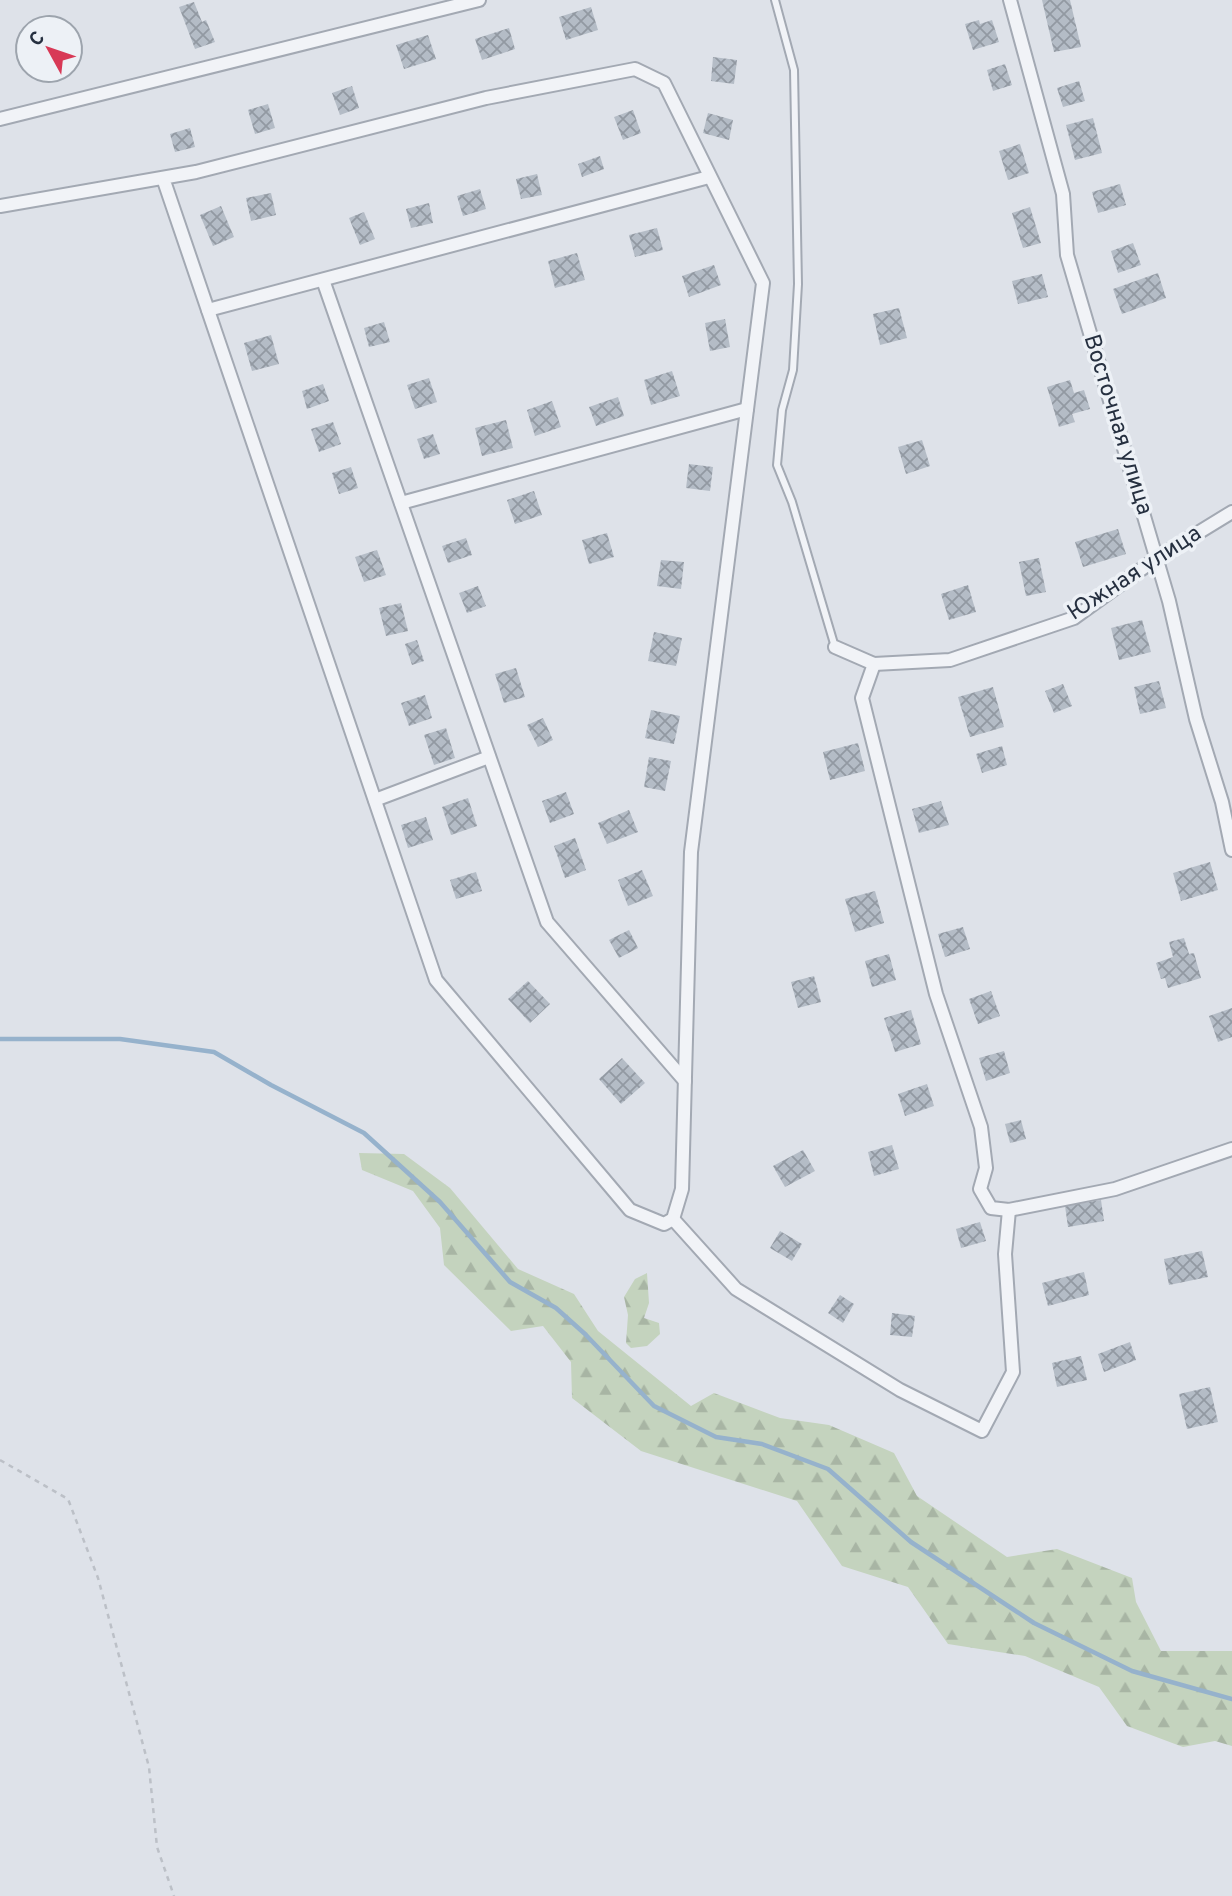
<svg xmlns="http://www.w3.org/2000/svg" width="1232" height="1896" viewBox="0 0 1232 1896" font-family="Overpass,sans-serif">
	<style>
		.forest { fill: url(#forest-firs) }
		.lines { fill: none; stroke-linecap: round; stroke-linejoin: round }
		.stream { stroke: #96b2cc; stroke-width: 4.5 }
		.building { fill: url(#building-cross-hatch) }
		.lane-casing { stroke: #a3a9b3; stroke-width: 10 }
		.street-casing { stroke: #a3a9b3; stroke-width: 16 }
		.path { stroke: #bcc0c7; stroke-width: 2.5; stroke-dasharray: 5 5; stroke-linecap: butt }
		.lane { stroke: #f1f3f7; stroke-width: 6 }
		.street { stroke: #f1f3f7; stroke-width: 12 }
		.labels { text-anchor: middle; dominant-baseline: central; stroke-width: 7; stroke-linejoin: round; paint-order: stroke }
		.street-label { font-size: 23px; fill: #263040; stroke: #edf1f6 }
	</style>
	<defs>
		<pattern id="forest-firs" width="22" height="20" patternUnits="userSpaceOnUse" patternTransform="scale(1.75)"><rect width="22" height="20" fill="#c4d3be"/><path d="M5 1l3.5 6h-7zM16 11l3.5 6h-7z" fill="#a8b5a4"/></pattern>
		<pattern id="building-cross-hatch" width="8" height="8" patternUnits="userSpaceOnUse" patternTransform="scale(1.75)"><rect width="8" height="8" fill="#b4bcc6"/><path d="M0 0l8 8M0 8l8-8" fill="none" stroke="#9299a2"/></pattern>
	</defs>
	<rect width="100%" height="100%" fill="#dee2e9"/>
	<g class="forest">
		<path d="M359,1153L404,1154L450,1188L518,1269L574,1294L598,1331L691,1406L714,1393L780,1418L829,1425L894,1453L917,1496L1007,1557L1057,1549L1132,1578L1136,1602L1161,1651H1232V1746L1215,1741L1183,1747L1127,1726L1099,1687L1025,1656L948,1644L908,1587L842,1566L797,1501L641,1451L572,1398L571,1362L543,1326L511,1331L444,1265L440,1228L413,1191L362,1170Z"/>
		<path d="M647,1273L649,1303L644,1318L659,1323L660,1334L647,1346L631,1348L626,1343L628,1315L624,1297L635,1279Z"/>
	</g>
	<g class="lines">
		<path class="stream" d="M0,1039H120L214,1052L271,1085L364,1133L440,1202L510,1282L556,1308L585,1334L654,1406L716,1437L762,1444L828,1469L911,1542L1034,1623L1132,1671L1232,1699"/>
	</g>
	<g class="building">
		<path d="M1042,0H1070L1081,47L1054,52Z"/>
		<path d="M194,2L202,22L206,20L215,42L195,49L179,7Z"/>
		<path d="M591,7L598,30L566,40L559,17Z"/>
		<path d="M979,20L980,24L992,20L999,42L973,50L965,24Z"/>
		<path d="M509,28L515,49L482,60L475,39Z"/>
		<path d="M428,35L436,59L404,69L396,45Z"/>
		<path d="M713,57L737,60L734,84L711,81Z"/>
		<path d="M1005,64L1012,85L993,91L987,70Z"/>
		<path d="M1079,81L1085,101L1063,107L1057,88Z"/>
		<path d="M352,86L359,108L340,115L332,93Z"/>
		<path d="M268,104L275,128L255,134L248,110Z"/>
		<path d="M633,110L641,133L623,140L614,117Z"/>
		<path d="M708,113L733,120L729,140L703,133Z"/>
		<path d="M1093,118L1102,153L1075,160L1066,125Z"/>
		<path d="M190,128L195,147L175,152L170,134Z"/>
		<path d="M1020,144L1029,173L1008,180L999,151Z"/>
		<path d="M600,156L604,169L582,177L578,164Z"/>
		<path d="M537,174L542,195L521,199L516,179Z"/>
		<path d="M1120,184L1126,205L1098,213L1092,192Z"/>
		<path d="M480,189L486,209L463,216L457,196Z"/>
		<path d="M271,193L276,215L251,221L246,198Z"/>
		<path d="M429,203L433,223L411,228L406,209Z"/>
		<path d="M221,206L234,237L213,246L200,215Z"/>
		<path d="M1030,207L1041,243L1023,248L1012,213Z"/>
		<path d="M364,212L375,239L360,245L349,218Z"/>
		<path d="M657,228L663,250L635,257L629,235Z"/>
		<path d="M1133,243L1141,265L1118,273L1111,251Z"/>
		<path d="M577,253L585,280L555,288L548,261Z"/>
		<path d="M714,265L721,285L689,297L682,276Z"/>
		<path d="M1158,273L1166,298L1122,314L1113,289Z"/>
		<path d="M1042,274L1048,297L1018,304L1012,281Z"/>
		<path d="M899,308L907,338L880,345L873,314Z"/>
		<path d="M725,319L730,347L710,351L705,323Z"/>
		<path d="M384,322L390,342L369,347L364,328Z"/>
		<path d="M271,335L279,364L252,371L244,343Z"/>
		<path d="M672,371L680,396L651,405L644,380Z"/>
		<path d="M429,378L437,402L415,409L407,385Z"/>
		<path d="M1070,380L1074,393L1084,390L1090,409L1072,414L1075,422L1059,427L1047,387Z"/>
		<path d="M323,384L329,401L307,409L302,391Z"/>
		<path d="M618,397L624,416L596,426L589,407Z"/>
		<path d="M552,401L561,427L535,436L527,410Z"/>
		<path d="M506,420L513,448L482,456L475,428Z"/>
		<path d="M333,422L341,444L319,452L311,429Z"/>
		<path d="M433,434L440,454L424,459L417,439Z"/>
		<path d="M922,440L930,466L906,474L898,447Z"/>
		<path d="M689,464L713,467L710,491L686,488Z"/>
		<path d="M351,467L358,488L339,494L332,473Z"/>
		<path d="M534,491L542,515L515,524L507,500Z"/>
		<path d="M1118,529L1126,554L1083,567L1075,542Z"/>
		<path d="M607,533L614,557L589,564L582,540Z"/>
		<path d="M466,538L472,555L448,563L442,546Z"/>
		<path d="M377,550L386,575L364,582L355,557Z"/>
		<path d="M1039,558L1046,592L1026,596L1019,562Z"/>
		<path d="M661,560L684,562L681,589L657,586Z"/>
		<path d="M968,585L976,612L949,620L941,594Z"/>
		<path d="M478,586L486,606L467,613L459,593Z"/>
		<path d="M401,603L408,631L386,636L379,608Z"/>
		<path d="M1142,620L1151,652L1119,660L1111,628Z"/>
		<path d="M654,632L682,638L676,666L648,661Z"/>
		<path d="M417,640L424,661L412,665L405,644Z"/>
		<path d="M516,668L525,697L504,703L495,674Z"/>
		<path d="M1159,681L1166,708L1140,714L1134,687Z"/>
		<path d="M1063,684L1072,706L1054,713L1045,691Z"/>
		<path d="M993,687L1004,727L970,737L958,697Z"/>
		<path d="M425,695L432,718L409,726L401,703Z"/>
		<path d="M651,710L680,716L674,744L645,738Z"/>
		<path d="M543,718L553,740L538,747L527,725Z"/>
		<path d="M446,728L455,758L434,765L424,735Z"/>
		<path d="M858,743L865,771L830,780L823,752Z"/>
		<path d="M1002,746L1007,765L982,773L976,754Z"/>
		<path d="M649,757L671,761L665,791L644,787Z"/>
		<path d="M566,792L574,814L550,823L542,801Z"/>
		<path d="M468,798L477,826L451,835L442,807Z"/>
		<path d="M941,801L949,825L919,833L912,809Z"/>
		<path d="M629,810L638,832L607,844L598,823Z"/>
		<path d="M426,817L433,840L408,848L401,825Z"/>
		<path d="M575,838L586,870L565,878L554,846Z"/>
		<path d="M1210,862L1218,890L1181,901L1173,873Z"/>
		<path d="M642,870L653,896L628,906L618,880Z"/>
		<path d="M476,872L482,891L456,899L450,880Z"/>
		<path d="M875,891L884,923L855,932L845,899Z"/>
		<path d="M963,927L970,949L945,957L938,934Z"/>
		<path d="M629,930L638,948L619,958L609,940Z"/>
		<path d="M1184,938L1189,954L1194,953L1201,978L1168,988L1165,978L1161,979L1156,963L1173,957L1169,942Z"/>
		<path d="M889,954L896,980L872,987L865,961Z"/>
		<path d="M814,976L821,1002L798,1008L791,982Z"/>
		<path d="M528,981L550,1004L530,1023L508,999Z"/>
		<path d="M991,991L1000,1016L978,1024L969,999Z"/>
		<path d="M1232,1008V1037L1218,1042L1209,1016Z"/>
		<path d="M911,1010L921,1044L895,1052L884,1018Z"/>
		<path d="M1004,1051L1010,1073L986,1081L979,1058Z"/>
		<path d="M622,1058L645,1083L621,1104L599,1079Z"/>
		<path d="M927,1084L934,1106L905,1116L898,1094Z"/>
		<path d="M1021,1120L1026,1139L1010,1143L1005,1124Z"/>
		<path d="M892,1145L899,1169L874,1176L868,1152Z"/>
		<path d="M803,1150L815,1171L785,1187L773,1166Z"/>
		<path d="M1101,1200L1104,1221L1068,1227L1065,1206Z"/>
		<path d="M980,1222L986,1241L961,1248L956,1229Z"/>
		<path d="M780,1231L802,1244L792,1261L770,1248Z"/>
		<path d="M1202,1251L1208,1277L1169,1285L1164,1259Z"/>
		<path d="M1084,1272L1089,1295L1048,1306L1042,1283Z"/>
		<path d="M840,1295L854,1304L843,1323L828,1313Z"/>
		<path d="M892,1313L915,1316L912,1337L890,1335Z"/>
		<path d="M1130,1342L1136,1360L1104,1372L1098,1354Z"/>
		<path d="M1081,1356L1087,1380L1057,1387L1052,1363Z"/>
		<path d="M1210,1387L1218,1422L1187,1429L1179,1394Z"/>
	</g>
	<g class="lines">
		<defs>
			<path id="lane" d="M775,0L794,70L798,284L793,370L782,410L777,465L792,502L835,647"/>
			<g id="street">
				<path d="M1010,0L1063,194L1067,255L1169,601L1196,719L1222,802L1232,850"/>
				<path d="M0,119L479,0"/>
				<path d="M0,206L196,172L486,98L635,69L664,83L763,283L691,852L682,1189L673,1219L664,1224L630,1210L436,980L163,178"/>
				<path d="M323,280L547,922L685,1081"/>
				<path d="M208,310L709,177"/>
				<path d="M401,503L747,409"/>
				<path d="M835,647L874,664L950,660L1074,618L1157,558L1232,512"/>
				<path d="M874,664L862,698L936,994L981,1127L986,1168L980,1189L991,1208L1009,1210L1115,1189L1232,1149"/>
				<path d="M375,800L489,757"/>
				<path d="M673,1219L736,1289L900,1390L982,1431L1013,1372L1005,1254L1009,1210"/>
			</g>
		</defs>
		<use href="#lane" class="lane-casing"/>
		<use href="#street" class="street-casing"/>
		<path class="path" d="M0,1460L68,1499L98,1578L149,1767L157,1847L174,1896"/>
		<use href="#lane" class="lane"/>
		<use href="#street" class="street"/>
	</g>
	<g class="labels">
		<g class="street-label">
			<text transform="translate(1117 425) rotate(73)">Восточная улица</text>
			<text transform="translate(1135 574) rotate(-33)">Южная улица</text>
		</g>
	</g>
	<g transform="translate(49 49) rotate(310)"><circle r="33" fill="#edf1f6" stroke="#9da4ad" stroke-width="2"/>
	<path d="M0-5L12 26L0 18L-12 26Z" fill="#d83956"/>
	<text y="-10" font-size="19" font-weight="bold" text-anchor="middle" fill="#263040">С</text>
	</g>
</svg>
